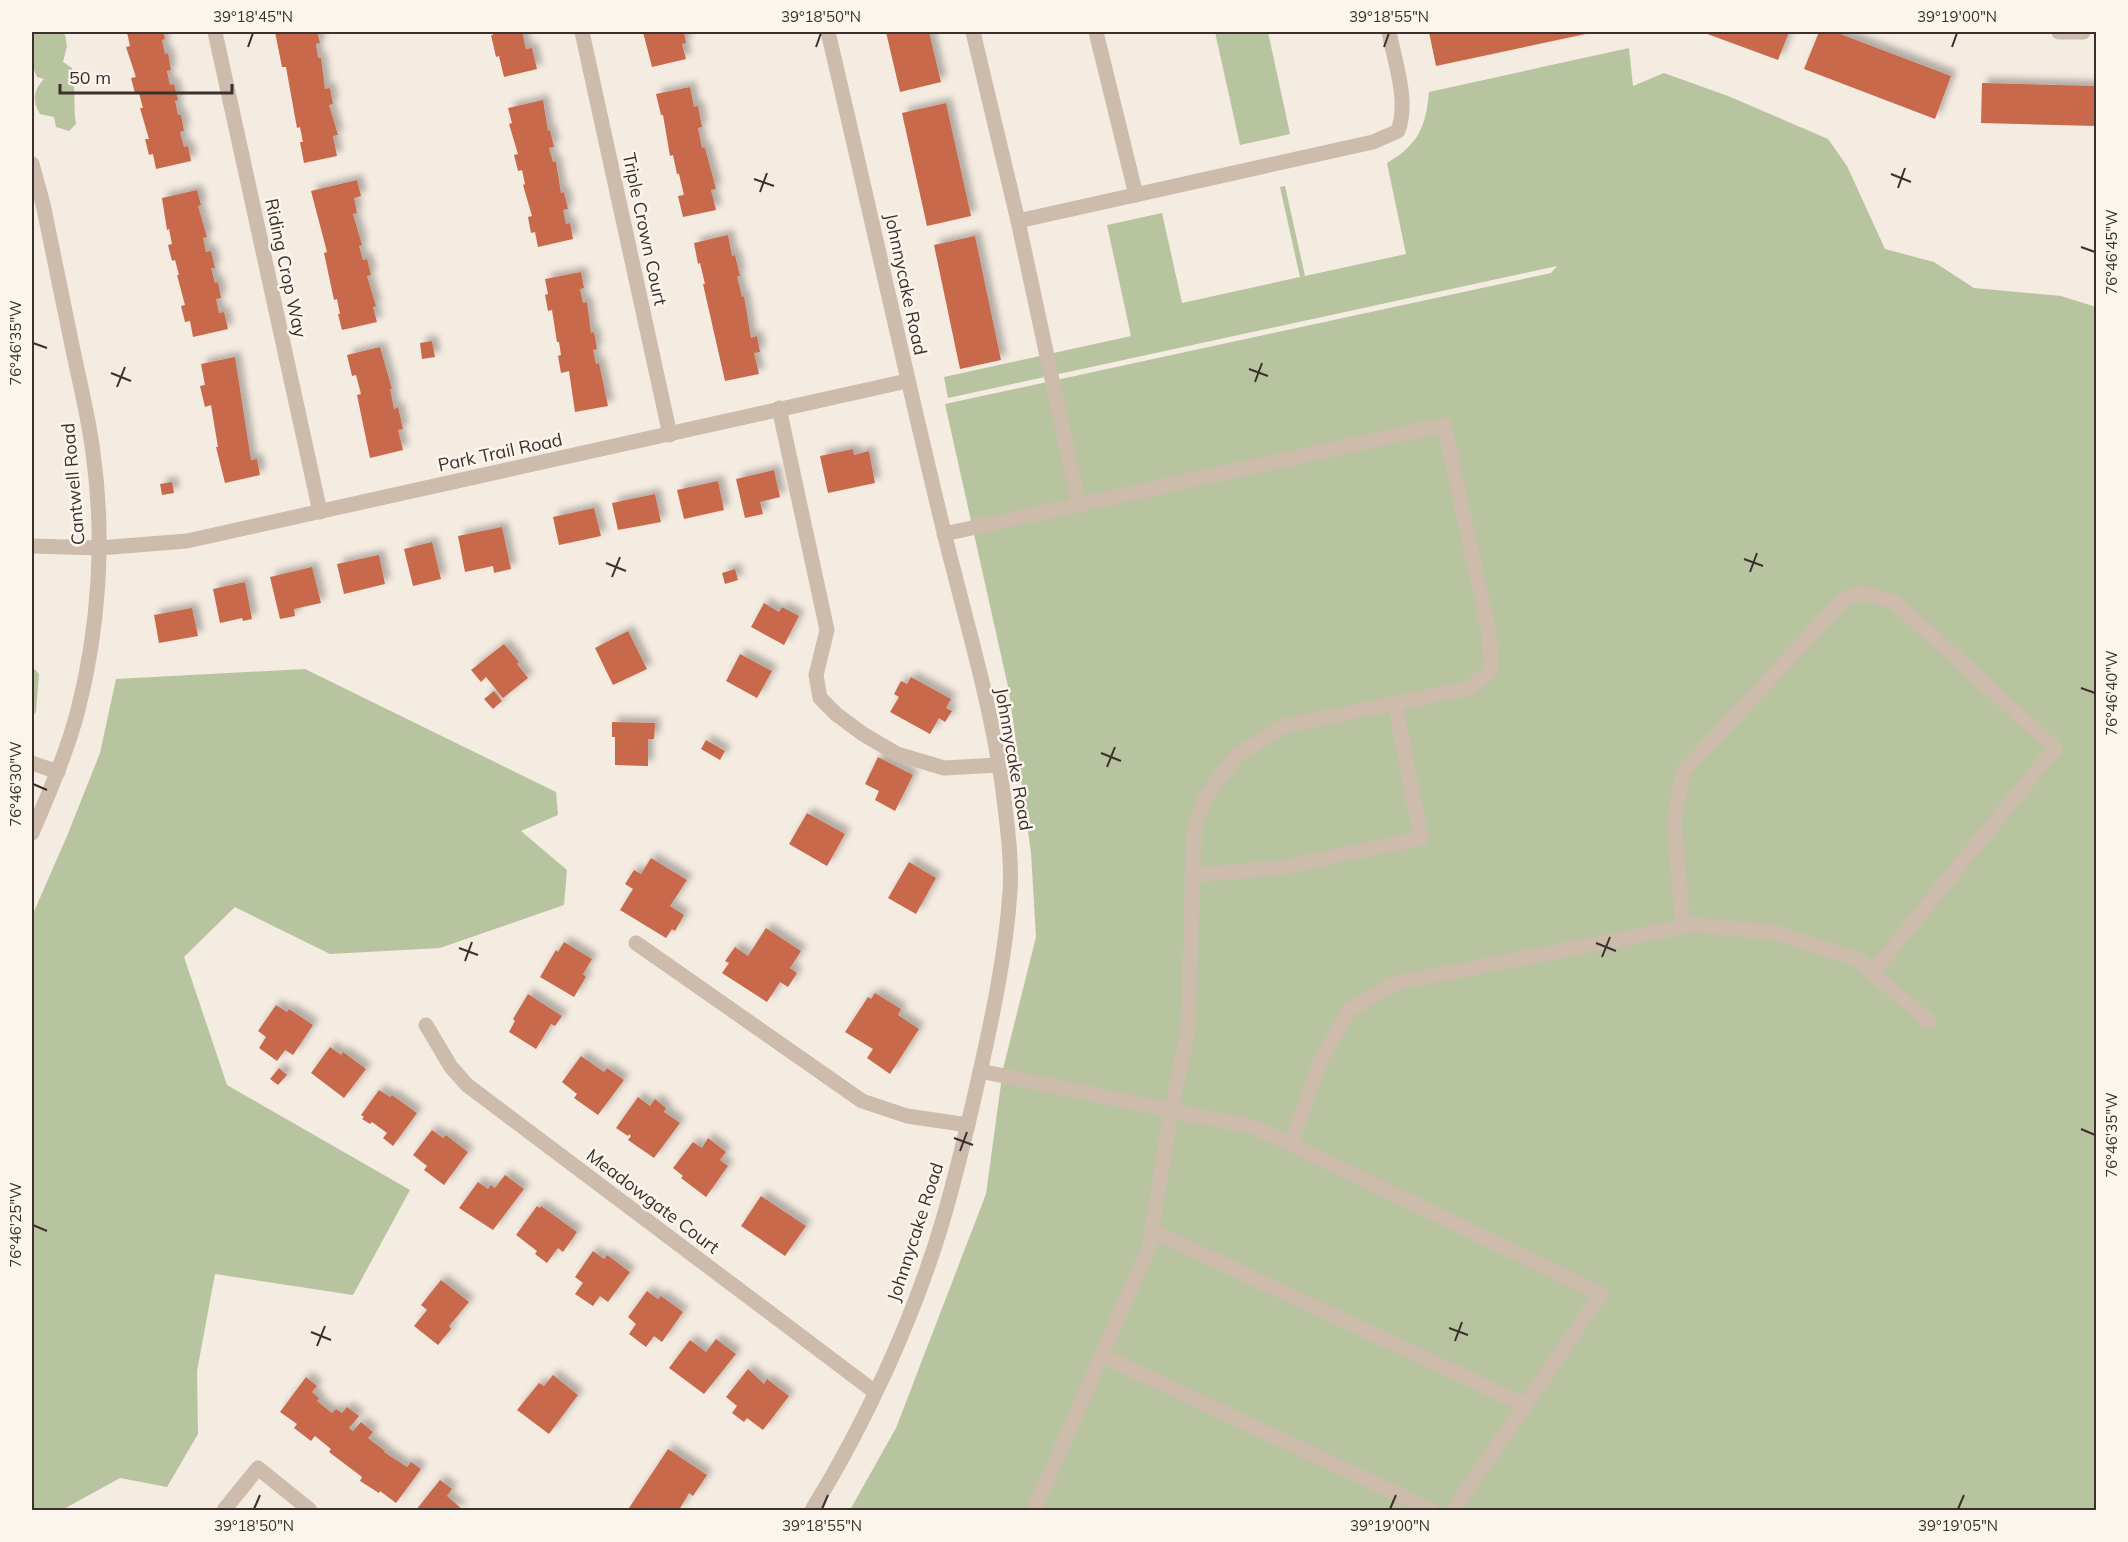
<svg xmlns="http://www.w3.org/2000/svg" width="2128" height="1542" viewBox="0 0 2128 1542" font-family="Mulish,sans-serif">
	<style>
		.green { fill: #b8c4a0 }
		.building { fill: #c8694b; filter: url(#shadow) }
		.lines { fill: none; stroke-linecap: round; stroke-linejoin: round }
		.minor { stroke: #cdbbac; stroke-width: 15 }
		.ticks { fill: none; stroke: #3b302b; stroke-width: 2 }
		.labels { text-anchor: middle; dominant-baseline: central; stroke-width: 5; stroke-linejoin: round; paint-order: stroke }
		.street-label { font-size: 18px; fill: #3b302b; stroke: #fbf5ee }
		.neatline { fill: none; stroke: #3b302b; stroke-width: 2 }
		.ticks-label { font-size: 15px; text-anchor: middle; fill: #3b302b }
	</style>
	<defs>
		<filter id="shadow"><feDropShadow dx="5.5" dy="-5.5" stdDeviation="3" flood-color="#0004"/></filter>
	</defs>
	<rect width="100%" height="100%" fill="#f4ebe1"/>
	<g class="green">
		<path d="M32,32H60L65,35L67,46L63,62L72,68C76,87 73,106 76,124L69,131L56,127L54,117L40,114C32,101 33,90 44,79L37,77L32,65Z"/>
		<path d="M1215,32H1268L1290,134L1240,145Z"/>
		<path d="M1629,48L1633,86L1664,73L1728,96L1828,139L1847,166L1885,249L1934,262L1974,288L2061,296L2096,307V1510H850L896,1428L986,1194L1003,1069L1036,937L1031,853L1009,691L945,404L1551,273L1557,266L948,398L944,377L1131,336L1107,225L1162,213L1182,303L1300,277L1280,187L1285,186L1305,276L1406,254L1387,163C1418,145 1426,127 1429,92Z"/>
		<path d="M32,666L39,674L36,712L32,717Z"/>
		<path d="M305,669L556,792L558,815L521,831L567,870L564,905L440,948L330,954L235,907L184,957L227,1085L410,1190L353,1295L215,1274L197,1371L198,1434L167,1487L120,1478L62,1510H32V916L67,836L100,753L116,679Z"/>
	</g>
	<g class="building">
		<path d="M127,32H163L165,39L162,40L165,54L168,53L171,70L167,71L170,85L174,84L178,100L175,101L178,115H181L184,131L180,132L184,147L188,146L191,161L156,169L153,154L149,155L145,139H149L140,108H143L139,93H135L131,78L136,77L126,47L130,46Z"/>
		<path d="M275,32H317L320,43L316,44L318,58H321L325,89L330,88L333,104L329,105L338,135L333,136L337,156L304,163L300,142H303L300,127L297,128L286,67H282Z"/>
		<path d="M493,32H522L526,49L532,48L537,69L504,77L499,56L496,57L491,35H493Z"/>
		<path d="M643,32H684L686,43L682,44L686,59L652,67Z"/>
		<path d="M886,32H929L941,82L900,92Z"/>
		<path d="M1429,32H1595L1436,66Z"/>
		<path d="M1702,32H1789L1778,60Z"/>
		<path d="M1819,32H1835L1951,76L1935,119L1804,69Z"/>
		<path d="M1982,83L2096,86V126L1981,123Z"/>
		<path d="M690,87L694,107L698,106L702,127L698,128L702,148H705L716,189L711,190L716,210L683,217L678,196L684,195L679,174H677L673,155L670,156L663,115H661L656,94Z"/>
		<path d="M543,100L548,131L550,130L554,147L549,148L553,162H556L561,193L564,192L568,209L563,210L566,224L570,223L573,239L538,247L535,232L531,233L528,217L532,216L523,185L525,184L522,170L518,171L514,155L518,154L509,124L512,123L508,108Z"/>
		<path d="M946,103L971,216L927,226L902,113Z"/>
		<path d="M357,180L361,196L354,198L357,213L353,214L362,245L359,246L363,260L367,259L371,275L367,276L376,306L373,307L377,322L342,330L338,314H340L337,299L334,300L324,253L327,252L311,191Z"/>
		<path d="M197,190L201,205L198,206L207,237L203,238L206,252L211,251L215,268H211L215,283L218,282L221,298L216,299L219,313L224,312L228,329L193,337L190,321L185,322L181,306L185,305L177,275H179L175,260L172,261L168,245L172,244L169,229L167,230L162,198Z"/>
		<path d="M728,235L732,256L735,255L740,276H737L742,297L744,296L751,338L757,336L760,352L754,353L759,374L725,381L703,284H705L700,263L698,264L694,243Z"/>
		<path d="M975,236L1001,360L960,369L934,245Z"/>
		<path d="M581,272L584,288L580,289L583,303L587,302L591,333L594,332L597,349L593,350L596,364L599,363L608,406L575,412L569,371L561,373L558,356L561,355L559,342H557L552,310L548,311L545,295L548,294L545,279Z"/>
		<path d="M432,341L435,357L422,359L420,343Z"/>
		<path d="M380,347L392,389H390L394,409L398,407L403,429L398,430L403,450L370,458L357,395L361,394L356,375L352,376L347,355Z"/>
		<path d="M235,357L251,460L257,459L260,475L225,483L216,447H218L211,405L205,407L200,386L205,385L201,364Z"/>
		<path d="M853,449L854,455L869,451L875,483L828,493L820,456Z"/>
		<path d="M774,470L780,497L760,502L763,514L745,518L736,479Z"/>
		<path d="M718,481L724,510L684,519L677,490Z"/>
		<path d="M172,482L174,493L162,495L160,484Z"/>
		<path d="M655,494L661,522L618,530L612,503Z"/>
		<path d="M594,508L601,536L559,545L553,517Z"/>
		<path d="M502,527L511,569L494,573L493,566L465,572L458,536Z"/>
		<path d="M432,542L441,579L413,586L404,549Z"/>
		<path d="M379,555L385,584L344,594L337,564Z"/>
		<path d="M312,567L321,603L294,609L295,616L280,619L270,577Z"/>
		<path d="M735,569L738,580L725,584L722,573Z"/>
		<path d="M245,582L252,619L243,621L242,618L220,623L213,589Z"/>
		<path d="M764,603L779,612L782,607L799,616L784,645L751,627Z"/>
		<path d="M192,608L198,636L159,643L154,615Z"/>
		<path d="M628,631L647,669L613,685L595,648Z"/>
		<path d="M504,644L519,662L517,664L528,678L503,698L486,677L481,682L471,670Z"/>
		<path d="M740,654L772,671L757,698L726,681Z"/>
		<path d="M911,677L951,699L946,708L952,711L945,722L939,718L930,734L890,712L899,697L894,694L901,681L907,684Z"/>
		<path d="M494,691L502,701L493,709L484,699Z"/>
		<path d="M612,722L655,723L654,739H648V766L615,765V737H612Z"/>
		<path d="M706,740L725,751L720,760L701,749Z"/>
		<path d="M878,757L913,775L895,811L875,800L879,791L865,784Z"/>
		<path d="M807,813L845,834L827,866L789,844Z"/>
		<path d="M651,858L687,880L670,906L684,915L675,931L672,929L666,938L620,910L633,889L625,884L634,870L641,874Z"/>
		<path d="M909,862L936,878L916,914L888,898Z"/>
		<path d="M766,928L801,951L790,968L797,973L788,987L780,982L767,1002L722,973L729,963L725,961L735,947L748,956Z"/>
		<path d="M564,942L592,959L583,974L586,977L574,997L540,977L556,950L558,952Z"/>
		<path d="M875,993L901,1009L898,1015L919,1029L890,1074L867,1058L873,1049L845,1032L868,997L871,999Z"/>
		<path d="M528,994L562,1016L555,1026L551,1024L536,1049L509,1032L515,1021L513,1019Z"/>
		<path d="M276,1005L287,1012L289,1009L313,1025L293,1055L285,1050L277,1061L259,1048L266,1037L258,1031Z"/>
		<path d="M330,1047L341,1055L343,1052L366,1069L344,1098L311,1073Z"/>
		<path d="M581,1056L604,1072L607,1068L624,1080L598,1115L574,1098L577,1094L562,1082Z"/>
		<path d="M279,1068L287,1075L278,1085L270,1079Z"/>
		<path d="M379,1090L390,1097L392,1095L417,1113L393,1146L383,1138L387,1133L372,1122L370,1124L362,1119L364,1117L361,1115Z"/>
		<path d="M638,1097L650,1106L655,1099L666,1108L664,1112L680,1123L654,1158L628,1140L631,1136L629,1134L628,1136L616,1128Z"/>
		<path d="M432,1130L443,1138L446,1135L468,1152L444,1185L424,1170L427,1166L413,1155Z"/>
		<path d="M708,1138L726,1152L720,1160L728,1166L706,1197L681,1178L683,1176L673,1168L693,1142L702,1148Z"/>
		<path d="M505,1175L524,1189L493,1230L459,1208L478,1182L488,1189L491,1185L495,1188Z"/>
		<path d="M761,1196L806,1226L785,1256L741,1226Z"/>
		<path d="M537,1206L540,1208L541,1206L577,1232L563,1252L558,1248L547,1263L535,1254L537,1251L516,1235Z"/>
		<path d="M593,1251L604,1259L607,1255L630,1272L608,1302L600,1296L593,1306L575,1294L583,1283L575,1277Z"/>
		<path d="M441,1280L469,1302L449,1326L451,1329L438,1345L414,1326L427,1310L421,1305Z"/>
		<path d="M647,1291L658,1299L661,1296L683,1312L662,1342L654,1336L646,1347L629,1334L636,1324L628,1317Z"/>
		<path d="M716,1339L736,1354L704,1394L669,1368L690,1340L706,1352Z"/>
		<path d="M748,1369L764,1384L767,1379L789,1396L763,1430L747,1418L744,1422L732,1413L737,1406L726,1397Z"/>
		<path d="M553,1375L578,1395L549,1434L517,1410L539,1383L544,1386Z"/>
		<path d="M306,1377L317,1386L312,1392L319,1398L317,1401L332,1413L336,1409L342,1413L347,1407L359,1416L349,1428L353,1431L361,1422L373,1432L368,1438L385,1451L384,1452L407,1467L411,1462L421,1469L396,1503L380,1491L379,1493L360,1481L362,1477L329,1452L331,1449L315,1436L311,1441L294,1428L297,1424L280,1412Z"/>
		<path d="M668,1449L707,1475L693,1496L689,1493L679,1510H633L629,1508Z"/>
		<path d="M440,1480L452,1489L447,1496L463,1510H416Z"/>
	</g>
	<g class="lines">
		<g class="minor">
			<path d="M215,32L320,512"/>
			<path d="M582,32L670,435"/>
			<path d="M973,32L1018,221L1079,505"/>
			<path d="M1096,32L1136,195"/>
			<path d="M2059,32H2083"/>
			<path d="M32,164L43,204C53,255 64,305 74,355C81,388 89,420 93,453C105,537 99,628 78,710C67,752 49,793 32,833"/>
			<path d="M1018,221L1373,142L1398,131C1409,101 1395,63 1389,32"/>
			<path d="M779,408L827,630L816,675L820,698L836,714L863,734L897,754L944,768L999,765"/>
			<path d="M944,534L1444,425L1489,632L1491,670L1470,688L1284,726L1236,756L1204,799L1194,830L1188,1030L1171,1110L1149,1247L1034,1510"/>
			<path d="M32,546L99,548L187,541L907,381"/>
			<path d="M32,763L58,772"/>
			<path d="M1192,875L1280,868L1421,838L1395,704"/>
			<path d="M1683,927L1674,821L1683,772L1844,599L1862,593L1895,602L2055,748L1872,973"/>
			<path d="M636,943L862,1101L907,1116L968,1125"/>
			<path d="M426,1025L451,1067L467,1085L875,1392"/>
			<path d="M980,1071L1257,1128L1601,1294L1453,1510"/>
			<path d="M1291,1144L1321,1059L1350,1009L1395,983L1683,927L1693,925L1773,932L1857,959L1928,1021"/>
			<path d="M1152,1231L1525,1405"/>
			<path d="M1103,1356L1431,1510"/>
			<path d="M224,1510L258,1468L310,1510"/>
			<path d="M812,1510C865,1424 913,1320 942,1223C956,1176 967,1129 978,1081C992,1019 1006,954 1010,891C1012,858 1007,824 1003,791C991,702 964,615 943,528C903,363 867,197 828,32"/>
		</g>
	</g>
	<path class="ticks" d="M248,47L253,33M816,47L821,33M1384,47L1389,33M1952,47L1957,33M1891,174L1911,182M754,179L774,186M1898,188L1905,168M760,192L767,173M2081,247L2095,252M33,343L47,348M1249,369L1268,376M111,373L131,381M1255,382L1262,363M117,387L125,367M1744,559L1763,566M606,563L626,571M1750,572L1757,553M612,577L620,557M2081,688L2095,693M1101,753L1121,761M1107,767L1115,747M33,784L47,790M1596,943L1616,951M459,948L478,955M1602,957L1610,937M465,961L472,942M2081,1129L2095,1135M954,1138L973,1145M960,1151L967,1132M33,1225L47,1231M1449,1328L1468,1335M311,1332L331,1340M1455,1341L1462,1322M317,1346L325,1326M254,1509L260,1495M822,1509L828,1495M1390,1509L1396,1495M1958,1509L1964,1495"/>
	<g class="labels">
		<g class="street-label">
			<text transform="translate(645 229) rotate(78)">Triple Crown Court</text>
			<text transform="translate(286 268) rotate(78)">Riding Crop Way</text>
			<text transform="translate(906 284) rotate(78)">Johnnycake Road</text>
			<text transform="translate(500 452) rotate(-12)">Park Trail Road</text>
			<text transform="translate(73 484) rotate(-95)">Cantwell Road</text>
			<text transform="translate(1014 759) rotate(80)">Johnnycake Road</text>
			<text transform="translate(653 1201) rotate(37)">Meadowgate Court</text>
			<text transform="translate(915 1232) rotate(-72)">Johnnycake Road</text>
		</g>
	</g>
	<rect width="2128" height="1542" fill="none" stroke="#fbf5ee" stroke-width="66"/>
	<path d="M60 84v9h172v-9" fill="none" stroke="#3b302b" stroke-width="3"/>
	<text x="69" y="84" font-size="18" fill="#3b302b" stroke="#fbf5ee" stroke-width="4.5" paint-order="stroke">50 m</text>
	<rect x="33" y="33" width="2062" height="1476" class="neatline"/>
	<g class="ticks-label">
		<text x="253" y="22">39°18'45"N</text>
		<text x="821" y="22">39°18'50"N</text>
		<text x="1389" y="22">39°18'55"N</text>
		<text x="1957" y="22">39°19'00"N</text>
		<text transform="translate(2112 252) rotate(-90)" y="5">76°46'45"W</text>
		<text transform="translate(16 343) rotate(-90)" y="5">76°46'35"W</text>
		<text transform="translate(2112 693) rotate(-90)" y="5">76°46'40"W</text>
		<text transform="translate(16 784) rotate(-90)" y="5">76°46'30"W</text>
		<text transform="translate(2112 1135) rotate(-90)" y="5">76°46'35"W</text>
		<text transform="translate(16 1225) rotate(-90)" y="5">76°46'25"W</text>
		<text x="254" y="1531">39°18'50"N</text>
		<text x="822" y="1531">39°18'55"N</text>
		<text x="1390" y="1531">39°19'00"N</text>
		<text x="1958" y="1531">39°19'05"N</text>
	</g>
</svg>
